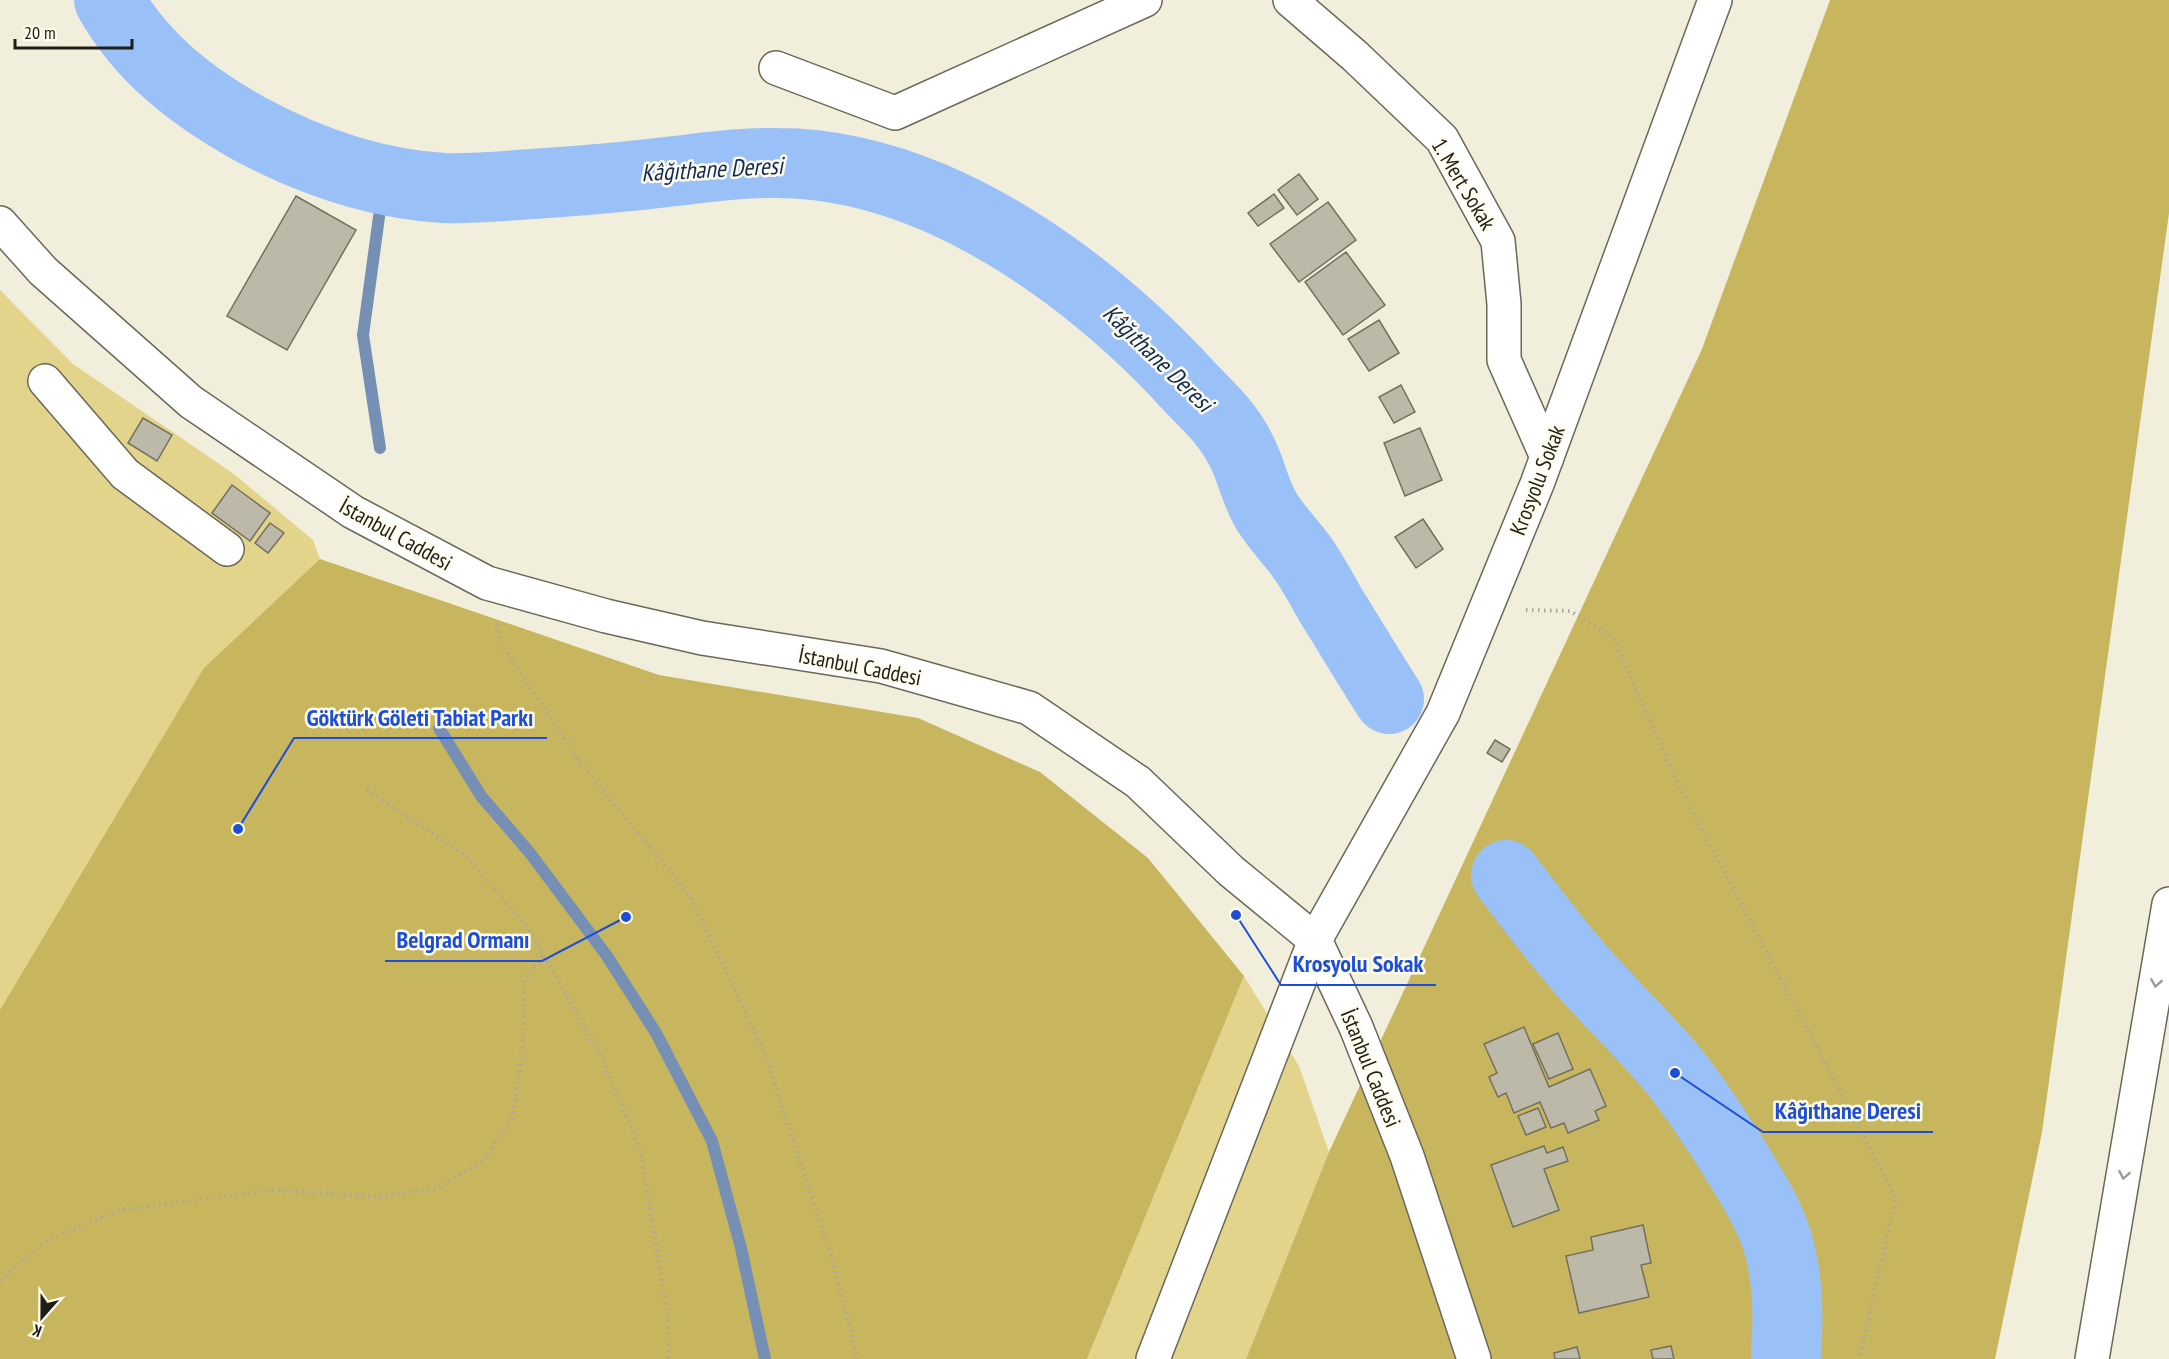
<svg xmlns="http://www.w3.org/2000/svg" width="2169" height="1359" viewBox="0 0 2169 1359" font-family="'PT Sans Narrow',sans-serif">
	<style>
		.green { fill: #e3d48b }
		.forest { fill: #c8b65f }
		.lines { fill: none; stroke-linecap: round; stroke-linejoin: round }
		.stream { stroke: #7590b4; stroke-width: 12 }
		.river { stroke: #9ac1f7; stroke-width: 70 }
		.building { fill: #bcb9a8; stroke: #747060; stroke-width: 1.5 }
		.minor-casing { stroke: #6b6858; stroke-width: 36 }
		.major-casing { stroke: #6b6858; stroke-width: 36 }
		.highway-casing { stroke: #6b6858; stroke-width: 36 }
		.path { stroke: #aaa798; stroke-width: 4; stroke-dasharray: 1.5 4.5; stroke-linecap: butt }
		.minor { stroke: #fff; stroke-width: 33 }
		.major { stroke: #fff; stroke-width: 33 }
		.highway { stroke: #fff; stroke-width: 33 }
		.oneway { stroke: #9a9996 }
		.labels { text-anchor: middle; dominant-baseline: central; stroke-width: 5; stroke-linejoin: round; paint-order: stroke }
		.street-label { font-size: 22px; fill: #1e1d16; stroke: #fffced }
		.water-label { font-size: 24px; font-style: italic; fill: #0c2b55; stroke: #fffced }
		.leader { fill: none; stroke: #1d4ed8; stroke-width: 2 }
		.callout-dot { fill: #1d4ed8; stroke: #fffced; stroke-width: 2 }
		.callout-label { font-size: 24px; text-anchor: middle; font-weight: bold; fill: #1d4ed8; stroke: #fffced; stroke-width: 5; stroke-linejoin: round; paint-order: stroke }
	</style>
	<rect width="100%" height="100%" fill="#f2eedc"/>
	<g class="green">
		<path d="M0,290L73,364L234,474L313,540L320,559L0,1359Z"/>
		<path d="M1244,976L1299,1066L1329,1152L1246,1359H1087Z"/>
	</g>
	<g class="forest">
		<path d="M1830,0H2169V213L2042,1132L1995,1359H1246L1329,1152L1702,349Z"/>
		<path d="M320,559L659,675L918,718L1040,772L1148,858L1244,976L1087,1359H0V1010L204,668Z"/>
	</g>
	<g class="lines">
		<g class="stream">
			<path d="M380,448L363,335L384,180"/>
			<path d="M439,728L481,796L530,853L607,956L656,1033L712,1141L741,1248L765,1359"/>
		</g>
		<g class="river">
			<path d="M109,0C141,57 191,96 248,128C309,161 374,184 444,188C474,189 503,186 532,184C580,181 627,177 675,171C710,167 743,162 778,163C830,163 885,177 933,197C1029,238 1118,309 1188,385C1199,397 1211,408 1221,420C1231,432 1240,446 1246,461C1253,478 1257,496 1267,512C1277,528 1290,541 1301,556C1312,571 1321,588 1330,604C1350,636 1369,668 1389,699"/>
			<path d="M1506,875C1530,907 1555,940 1582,971C1612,1005 1645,1036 1674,1071C1697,1100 1717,1131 1736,1161C1754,1191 1774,1221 1781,1255C1789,1290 1788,1323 1786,1359"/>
		</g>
	</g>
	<g class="building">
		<path d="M1299,174L1318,199L1297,215L1278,190Z"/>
		<path d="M1274,194L1284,208L1258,226L1248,213Z"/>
		<path d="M296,196L356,230L287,350L227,316Z"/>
		<path d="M1328,202L1356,240L1299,282L1270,244Z"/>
		<path d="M1346,252L1385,305L1343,335L1305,282Z"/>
		<path d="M1379,320L1399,353L1369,371L1348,339Z"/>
		<path d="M1401,385L1415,412L1394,423L1379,397Z"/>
		<path d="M143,418L172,435L157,461L128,443Z"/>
		<path d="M1420,428L1442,480L1405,496L1384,443Z"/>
		<path d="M232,485L270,513L250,541L212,513Z"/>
		<path d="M1423,519L1443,549L1416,568L1395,537Z"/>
		<path d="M270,523L284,533L268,553L255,543Z"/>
		<path d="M1495,740L1510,749L1502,762L1487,753Z"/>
		<path d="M1524,1027L1549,1087L1590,1069L1606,1106L1595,1111L1599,1120L1568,1133L1564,1123L1551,1128L1540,1102L1514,1113L1506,1093L1498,1097L1489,1077L1497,1073L1484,1044Z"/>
		<path d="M1558,1033L1573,1069L1549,1079L1533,1044Z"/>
		<path d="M1538,1108L1546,1127L1526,1135L1518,1116Z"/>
		<path d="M1544,1146L1547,1153L1563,1147L1568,1161L1544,1169L1559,1210L1513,1227L1491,1165Z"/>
		<path d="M1643,1225L1651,1263L1641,1265L1649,1297L1579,1313L1566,1256L1593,1250L1591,1237Z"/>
		<path d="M1671,1346L1674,1359H1653L1651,1350Z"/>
		<path d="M1577,1347L1580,1359H1555L1554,1353Z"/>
	</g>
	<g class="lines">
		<defs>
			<g id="minor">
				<path d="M1290,0L1355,56L1442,139L1498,241L1504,304V360L1547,457"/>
				<path d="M776,68L895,113L1145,0"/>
				<path d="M45,381L125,474L227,549"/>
				<path d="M1153,1359L1315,940"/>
			</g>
			<g id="major">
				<path d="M0,223L43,271L191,402L353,512L487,583L606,616L702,638L881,666L1029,708L1138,782L1231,871L1315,940L1356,1027L1407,1156L1474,1359"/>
				<path d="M1315,940L1443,713L1537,484L1715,0"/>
			</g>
			<path id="highway" d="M2092,1359L2169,904"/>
		</defs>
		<use href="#minor" class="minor-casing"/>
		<use href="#major" class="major-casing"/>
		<use href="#highway" class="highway-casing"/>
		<g class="path">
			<path d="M1526,610L1570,611L1613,637L1678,784L1896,1198L1859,1359"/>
			<path d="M497,625L502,644L578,760L690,896L765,1054L831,1256L858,1359"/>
			<path d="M367,790L465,855L529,929L601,1056L640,1149L668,1316L669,1359"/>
			<path d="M0,1280L43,1243L119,1210L273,1190L375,1197L438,1188L483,1161L513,1116L523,1042L524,980L543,955"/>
		</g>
		<use href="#minor" class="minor"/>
		<use href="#major" class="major"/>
		<use href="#highway" class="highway"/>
	</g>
	<defs><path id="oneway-chevron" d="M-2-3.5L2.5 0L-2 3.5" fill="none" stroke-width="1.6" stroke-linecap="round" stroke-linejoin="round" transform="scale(1.5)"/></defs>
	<g class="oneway">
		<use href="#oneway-chevron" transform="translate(2156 983) rotate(99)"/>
		<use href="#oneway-chevron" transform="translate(2124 1175) rotate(100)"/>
	</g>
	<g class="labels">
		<g class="street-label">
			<text transform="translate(1464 184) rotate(59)">1. Mert Sokak</text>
			<text transform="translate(1537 480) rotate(-69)">Krosyolu Sokak</text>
			<text transform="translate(396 534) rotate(29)">İstanbul Caddesi</text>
			<text transform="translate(860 666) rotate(11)">İstanbul Caddesi</text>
			<text transform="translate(1371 1068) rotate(68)">İstanbul Caddesi</text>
		</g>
		<g class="water-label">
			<text transform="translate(712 169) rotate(-3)">Kâğıthane Deresi</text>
			<text transform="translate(1158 358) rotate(44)">Kâğıthane Deresi</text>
		</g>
	</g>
	<path class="leader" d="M238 829L294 738H547M626 917L542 961H385M1236 915L1281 985H1436M1675 1073L1763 1132H1933"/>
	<g class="callout-dot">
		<circle cx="238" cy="829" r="6"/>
		<circle cx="626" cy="917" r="6"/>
		<circle cx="1236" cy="915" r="6"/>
		<circle cx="1675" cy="1073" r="6"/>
	</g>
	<g class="callout-label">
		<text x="420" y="726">Göktürk Göleti Tabiat Parkı</text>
		<text x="463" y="948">Belgrad Ormanı</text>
		<text x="1358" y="972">Krosyolu Sokak</text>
		<text x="1848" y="1119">Kâğıthane Deresi</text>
	</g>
	<g transform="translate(42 1317) rotate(201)" stroke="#fffced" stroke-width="4.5" paint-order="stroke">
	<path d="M0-4.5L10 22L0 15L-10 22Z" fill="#1e1d16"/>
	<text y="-9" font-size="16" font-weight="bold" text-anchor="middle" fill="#1e1d16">K</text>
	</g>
	<path d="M15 39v9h117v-9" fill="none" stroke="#1e1d16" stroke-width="3"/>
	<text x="24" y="39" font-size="18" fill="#1e1d16" stroke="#fffced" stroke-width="4.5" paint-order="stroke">20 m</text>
</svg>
